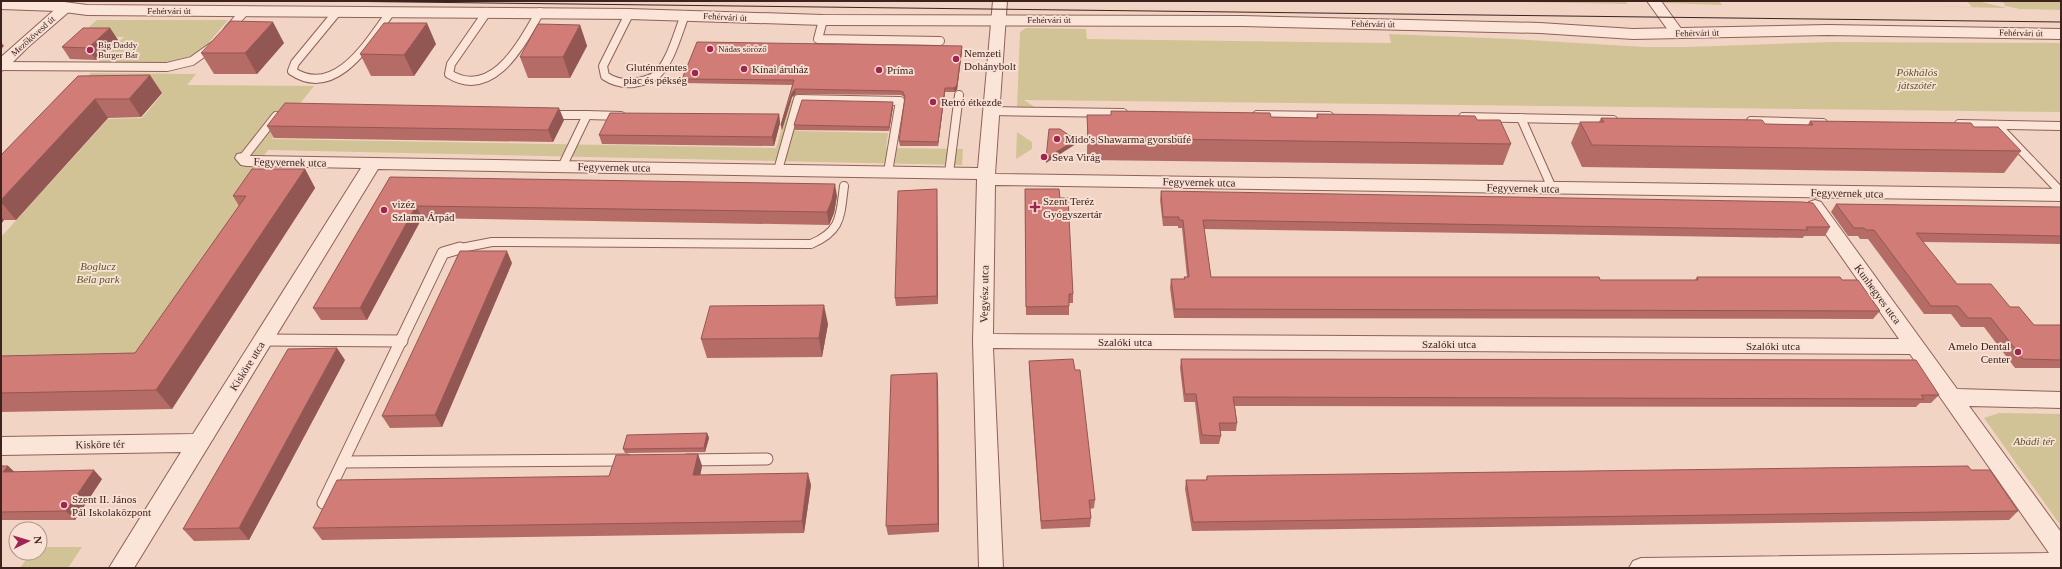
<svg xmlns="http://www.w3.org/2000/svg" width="2062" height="569" viewBox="0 0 2062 569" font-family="Georgia,serif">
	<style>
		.green { fill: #d1c396 }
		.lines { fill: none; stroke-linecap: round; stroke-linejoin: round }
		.service-far1-casing { stroke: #8e6258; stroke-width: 10 }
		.service-casing { stroke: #8e6258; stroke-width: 13 }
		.minor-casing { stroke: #8e6258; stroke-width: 2 }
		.tertiary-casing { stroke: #8e6258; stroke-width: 2 }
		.service-far1 { stroke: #fbe4d8; stroke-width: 8 }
		.service { stroke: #fbe4d8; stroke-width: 11 }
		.minor { fill: #fbe4d8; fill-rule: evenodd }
		.tertiary { fill: #fbe4d8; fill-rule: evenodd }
		.tram { stroke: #3d221e; stroke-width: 1 }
		.wall { fill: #b56b66 }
		.shaded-wall { fill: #935753 }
		.building { fill: #d27c77; stroke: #935753 }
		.poi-dot { fill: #a22451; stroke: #f8e1d4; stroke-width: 1.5 }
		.labels { text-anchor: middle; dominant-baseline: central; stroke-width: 3.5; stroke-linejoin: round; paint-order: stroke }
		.far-street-label { font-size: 9px; fill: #3d221e; stroke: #f8e1d4 }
		.far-poi-label { font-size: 9px; fill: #3d221e; stroke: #f8e1d4; text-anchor: start }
		.poi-label { font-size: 11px; fill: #3d221e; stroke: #f8e1d4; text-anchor: start }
		.park-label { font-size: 11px; font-style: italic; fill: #5b5523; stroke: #f8e1d4 }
		.street-label { font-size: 11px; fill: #3d221e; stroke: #f8e1d4 }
	</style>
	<rect width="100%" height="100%" fill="#f2d4c4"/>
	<g class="green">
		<path d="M1469,1H1625L1628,4Z"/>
		<path d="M1662,1H1719L1722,5L1664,3Z"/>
		<path d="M1967,1H1977L2007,8L1903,6L1972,7Z"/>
		<path d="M1998,1H2061V10L2020,9L2005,6L2004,3Z"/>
		<path d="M97,20H228C219,30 209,44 198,52C175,69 126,62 98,62L124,37L79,36Z"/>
		<path d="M1026,28L1086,29L1087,39L1391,43L1389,34L1512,39L1645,47H1686L1831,42L2061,43V112L1024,100L1036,108L1017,107L1020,32Z"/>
		<path d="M91,73L196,74L187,85L314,86L272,139L776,148L790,100H803L795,131L888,133L886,148L963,149L962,165L268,150L246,180H266L147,370L1,373V237L108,119L142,118L163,93L91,94L1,166Z"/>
		<path d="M1017,132L1032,142V149L1016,159Z"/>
		<path d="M1999,413L2061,414V526L1984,418Z"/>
		<path d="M40,547H82L68,568H20L31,553H40Z"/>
	</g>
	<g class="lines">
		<defs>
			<g id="service-far1">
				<path d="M337,12L295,63L292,71C335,100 369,42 390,13"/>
				<path d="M487,12L451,64L449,74C494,101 522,42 540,12"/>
				<path d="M629,14L603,66L605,76C614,82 624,84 634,83C641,81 650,80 655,76C670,65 678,32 685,15"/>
				<path d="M823,20L818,39L940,41"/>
				<path d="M228,30L245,11"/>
				<path d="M1,66L167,67L192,61L213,46"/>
				<path d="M991,111L1123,113"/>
				<path d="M549,115H587L562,167"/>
				<path d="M587,115L621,116"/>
				<path d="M1257,115L1329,116"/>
				<path d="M1463,117L1613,120"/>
				<path d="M1521,118L1552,188"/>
				<path d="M1751,121L1823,123"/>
				<path d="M1959,124L2061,126"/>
				<path d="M1997,125L2061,192"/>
				<path d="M243,158L276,116"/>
				<path d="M778,170L798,99L900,101L888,172"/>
				<path d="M949,173L959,95"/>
				<path d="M456,249L492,242L811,244C842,231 840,216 844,186"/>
			</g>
			<g id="service">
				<path d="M263,340L402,341"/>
				<path d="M687,460L767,459"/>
				<path d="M343,462L627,460"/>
				<path d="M323,503L443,253L460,248"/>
			</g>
			<g id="minor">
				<path d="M993,1H1007L995,174L2061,189V201L995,185L993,334L1899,339L1806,206L1809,202L1815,200L1821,202L1957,389L2061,392V408L1969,406L2061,532V568H1629L1633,561L1641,558L2049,553L1910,354L993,348L1003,568H979L973,341L977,179L378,169L134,568H109L181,452L1,455V437L193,434L361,168L247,166L241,165L235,158L237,154L243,153L251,156L978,168Z"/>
				<path d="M1647,1H1661L1685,34L1683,37H1673Z"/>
				<path d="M66,3L71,4L73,7L71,10L28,47L6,69L1,71V57L61,4Z"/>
			</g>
			<path id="tertiary" d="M1,1H57L87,5L629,9L823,15L1242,16L1540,23L1633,29L1828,25L2061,29V39L1828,35L1633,39L1540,33L1242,26L823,25L629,19L87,15L57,11L1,9Z"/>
		</defs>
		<use href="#service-far1" class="service-far1-casing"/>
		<use href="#service" class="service-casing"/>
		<use href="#minor" class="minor-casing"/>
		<use href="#tertiary" class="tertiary-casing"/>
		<use href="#service-far1" class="service-far1"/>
		<use href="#service" class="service"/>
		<use href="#minor" class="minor"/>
		<use href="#tertiary" class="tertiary"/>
		<path class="tram" d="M323,1L2061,22"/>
	</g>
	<g class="wall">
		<path d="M580,25L587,46L570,78H528L520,57Z"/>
		<path d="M110,28L118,40L96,60L70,59L62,47Z"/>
		<path d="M284,43L257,74H214L201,53Z"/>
		<path d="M436,44L414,76H371L360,54Z"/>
		<path d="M962,51L957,90L954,92H945L938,146H900L899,141L905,100L904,97L901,95L796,94L792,97L782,130L781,125L793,85L683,83L682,79Z"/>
		<path d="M78,76L162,93L141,117L108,118L16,220H4L1,224V155Z"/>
		<path d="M893,107L889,131L795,130L794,125Z"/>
		<path d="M1111,111L1271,117L1316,118L1317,114L1477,120L1511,144L1503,165L1087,160V115H1111Z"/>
		<path d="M779,114L780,123L774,146L602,144L599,135Z"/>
		<path d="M1601,118L1765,124L1808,125L1810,121L1974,127L2021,151L2004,173L1582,167L1571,143L1580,122H1599Z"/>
		<path d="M564,120L553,142L274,138L267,126Z"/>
		<path d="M305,169L315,188L172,409L1,412V356L135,353L239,206L233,196Z"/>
		<path d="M390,177L837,196L834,213L829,225L422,218L367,320H321L313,308Z"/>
		<path d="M937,189V198L938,304L896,306L895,298Z"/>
		<path d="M1025,189L1060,198L1073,294V303H1069V315H1026Z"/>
		<path d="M1161,191L1830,227L1825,236H1804L1803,238L1204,229L1211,277L1600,280H1695L1697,277L1842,280L1880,311L1873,319L1174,318L1170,288L1171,279H1184V277H1187L1182,228H1178V226H1163L1160,200Z"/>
		<path d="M1836,204L2061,207V244L1923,242L1957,284L2010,307L2034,325H2061V368H2015L1984,327H1961L1951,314H1924L1868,239H1860L1858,236H1848L1831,212Z"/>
		<path d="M512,263L442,427L390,428L382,416Z"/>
		<path d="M828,324L822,357L707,358L701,339Z"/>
		<path d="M1181,359L1939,395L1931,403H1920L1916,407L1235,406L1237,423L1236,431H1220L1221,436L1219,444H1200L1195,402H1184L1180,368Z"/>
		<path d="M345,360L249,540L194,541L183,529Z"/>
		<path d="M1029,361L1075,370L1095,500L1094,508L1090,509L1091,518L1090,527L1041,529L1029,369Z"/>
		<path d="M938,381L939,532L888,535L886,526Z"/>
		<path d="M707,433L709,438L705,452L625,453L623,449Z"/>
		<path d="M698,454L702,466L700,475L811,485L804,533L322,540L313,528L609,476Z"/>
		<path d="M1,466H8L14,472L102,479L75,520H1Z"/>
		<path d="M1971,470L2018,511L2009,520L1192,531L1185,489L1186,480H1206L1207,476Z"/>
	</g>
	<g class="shaded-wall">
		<path d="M273,22L284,43L257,74L245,53Z"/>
		<path d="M427,23L436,44L414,76L404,55Z"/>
		<path d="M580,25L587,46L570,78L563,57Z"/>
		<path d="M110,28L118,40L96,60L88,48Z"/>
		<path d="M1,42L4,46L1,49Z"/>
		<path d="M962,46V51L957,90L954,92V88Z"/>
		<path d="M150,75L162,93L141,117L129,99Z"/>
		<path d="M945,88V92L938,146V142Z"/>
		<path d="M795,89L796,94L792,97L782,130L781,125L792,93Z"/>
		<path d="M95,99L108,118L16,220L1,202V200Z"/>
		<path d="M893,102V107L889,131V127Z"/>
		<path d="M559,108L564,120L553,142L548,130Z"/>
		<path d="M779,114L780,123L774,146L772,137Z"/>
		<path d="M1076,140V144L1046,163V158Z"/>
		<path d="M305,169L315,188L172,409L156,390Z"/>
		<path d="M835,184L837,196L834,213L829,225L827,212Z"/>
		<path d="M937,189V198L938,304L937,296Z"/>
		<path d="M416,206L422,218L367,320L360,308Z"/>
		<path d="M1,216L4,220L1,224Z"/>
		<path d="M507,251L512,263L442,427L435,415Z"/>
		<path d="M824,305L828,324L822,357L819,338Z"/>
		<path d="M337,348L345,360L249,540L239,528Z"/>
		<path d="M937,373L938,381L939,532L938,524Z"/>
		<path d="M707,433L709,438L705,452L704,448Z"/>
		<path d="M698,454L702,466L698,487L693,475Z"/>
		<path d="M8,466L17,474L3,472Z"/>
		<path d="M94,470L102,479L75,520L66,511Z"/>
		<path d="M808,473L811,485L804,533L802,521Z"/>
	</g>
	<g class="building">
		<path d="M231,21L273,22L245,53H201Z"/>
		<path d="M384,23H427L404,55L360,54Z"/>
		<path d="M538,24L580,25L563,57H520Z"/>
		<path d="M83,28H110L88,48L62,47Z"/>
		<path d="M697,42L962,46L957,85L954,88H945L938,142L899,141L905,97L903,92L900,91L795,89L792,93L781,125L794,80L682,79Z"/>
		<path d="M150,75L129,99H95L1,200V155L78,76Z"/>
		<path d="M802,100L893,102L889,127L794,125Z"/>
		<path d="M285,103L559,108L548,130L267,126Z"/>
		<path d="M1111,111L1270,113L1271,117L1318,118L1317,114L1475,116L1477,120H1500L1511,144L1088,138L1087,115H1111Z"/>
		<path d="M610,113L779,114L772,137L599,135Z"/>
		<path d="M1601,118L1762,120L1765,124L1813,125L1810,121L1971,123L1974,127H1998L2021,151L1592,145L1580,122H1604Z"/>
		<path d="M1049,129H1060L1076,140L1046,158Z"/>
		<path d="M252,169H305L156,390L1,393V356L135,353L246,196H233Z"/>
		<path d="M390,177L835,184L832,200L827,212L416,206L360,308H313Z"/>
		<path d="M937,189V296L895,298L898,191Z"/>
		<path d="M1025,189H1059L1060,198H1068L1073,294H1069V306L1026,307Z"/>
		<path d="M1161,191L1802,202L1813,203L1830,227H1806L1808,230L1203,220L1211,277H1599L1600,280H1698L1697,277H1840L1842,280H1858L1880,311L1175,309L1171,279H1185L1184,277H1189L1183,220H1179V217H1163Z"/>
		<path d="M1836,204L2061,207V236L1916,233L1957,284H1991L2010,307H2019L2034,325H2061V360L2023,359L1991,318H1968L1958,306H1931L1874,230H1866L1864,228H1854Z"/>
		<path d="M460,251H507L435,415L382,416Z"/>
		<path d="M824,305L819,338L701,339L710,306Z"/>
		<path d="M337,348L239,528L183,529L288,349Z"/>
		<path d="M1073,359L1075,370H1080L1095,500H1089L1091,518L1041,521L1029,361Z"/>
		<path d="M1181,359L1916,360L1939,395H1921L1924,399L1233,397L1237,423H1219L1221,436L1202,435L1196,394H1185Z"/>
		<path d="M937,373L938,524L886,526L891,375Z"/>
		<path d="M707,433L704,448L623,449L627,435Z"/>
		<path d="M698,454L693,475L808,473L802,521L313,528L337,480L609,476L616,455Z"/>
		<path d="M1,466H8L3,472L94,470L66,511L1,512Z"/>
		<path d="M1968,466L1971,470H1990L2018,511L1193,522L1186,480H1207V476Z"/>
	</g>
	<g class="poi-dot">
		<circle cx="710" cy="49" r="4"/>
		<circle cx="90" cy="50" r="4"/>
		<circle cx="956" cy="59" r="4"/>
		<circle cx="744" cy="69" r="4"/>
		<circle cx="879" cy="70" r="4"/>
		<circle cx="695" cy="73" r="4"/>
		<circle cx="933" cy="102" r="4"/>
		<circle cx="1057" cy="139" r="4"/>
		<circle cx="1044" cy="157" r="4"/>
		<path d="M1033 201h4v4h4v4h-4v4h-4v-4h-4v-4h4z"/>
		<circle cx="384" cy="210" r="4"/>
		<circle cx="2018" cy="352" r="4"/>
		<circle cx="64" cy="505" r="4"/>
	</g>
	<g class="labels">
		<g class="far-street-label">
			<text x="169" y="11">Fehérvári út</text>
			<text transform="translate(725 17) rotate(3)">Fehérvári út</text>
			<text x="1049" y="20">Fehérvári út</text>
			<text transform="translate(1373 24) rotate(1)">Fehérvári út</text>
			<text transform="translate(1697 33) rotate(-1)">Fehérvári út</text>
			<text transform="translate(2021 33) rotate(1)">Fehérvári út</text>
			<text transform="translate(33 36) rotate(-42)">Mezőkövesd út</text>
		</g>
		<g class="far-poi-label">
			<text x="98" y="45">Big Daddy<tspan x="98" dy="10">Burger Bár</tspan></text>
			<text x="718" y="49">Nádas söröző</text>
		</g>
		<g class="poi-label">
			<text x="964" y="53">Nemzeti<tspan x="964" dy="13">Dohánybolt</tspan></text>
			<text x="687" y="67" text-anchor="end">Gluténmentes<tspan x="687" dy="13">piac és pékség</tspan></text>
			<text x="752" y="69">Kínai áruház</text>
			<text x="887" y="70">Príma</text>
			<text x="941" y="102">Retró étkezde</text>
			<text x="1065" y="139">Mido's Shawarma gyorsbüfé</text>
			<text x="1052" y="157">Seva Virág</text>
			<text x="1043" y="201">Szent Teréz<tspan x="1043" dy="13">Gyógyszertár</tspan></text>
			<text x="392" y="204">vizéz<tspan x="392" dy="13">Szlama Árpád</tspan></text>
			<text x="2010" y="346" text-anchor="end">Amelo Dental<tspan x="2010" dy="13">Center</tspan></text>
			<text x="72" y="499">Szent II. János<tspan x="72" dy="13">Pál Iskolaközpont</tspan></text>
		</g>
		<g class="park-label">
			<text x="1917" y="72">Pókhálós<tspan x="1917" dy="13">játszótér</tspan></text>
			<text x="98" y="266">Boglucz<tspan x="98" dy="13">Béla park</tspan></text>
			<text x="2034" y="441">Abádi tér</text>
		</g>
		<g class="street-label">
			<text transform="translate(290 162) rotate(1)">Fegyvernek utca</text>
			<text transform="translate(614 167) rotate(1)">Fegyvernek utca</text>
			<text transform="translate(1199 182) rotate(1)">Fegyvernek utca</text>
			<text transform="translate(1523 188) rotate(1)">Fegyvernek utca</text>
			<text transform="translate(1847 193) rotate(1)">Fegyvernek utca</text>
			<text transform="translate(984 294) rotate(-89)">Vegyész utca</text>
			<text transform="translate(1878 294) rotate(54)">Kunhegyes utca</text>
			<text x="1125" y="342">Szalóki utca</text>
			<text x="1449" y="344">Szalóki utca</text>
			<text x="1773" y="346">Szalóki utca</text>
			<text transform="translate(247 366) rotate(-58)">Kisköre utca</text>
			<text transform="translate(100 444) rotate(-1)">Kisköre tér</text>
		</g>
	</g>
	<rect width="2062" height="569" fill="none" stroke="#3d221e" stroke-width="4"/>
	<g transform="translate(28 541) rotate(85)"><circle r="19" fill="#f8e1d4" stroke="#ad958b"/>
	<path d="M0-3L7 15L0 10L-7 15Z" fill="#a22451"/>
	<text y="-6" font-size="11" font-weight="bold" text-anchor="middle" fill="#3d221e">N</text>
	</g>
</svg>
